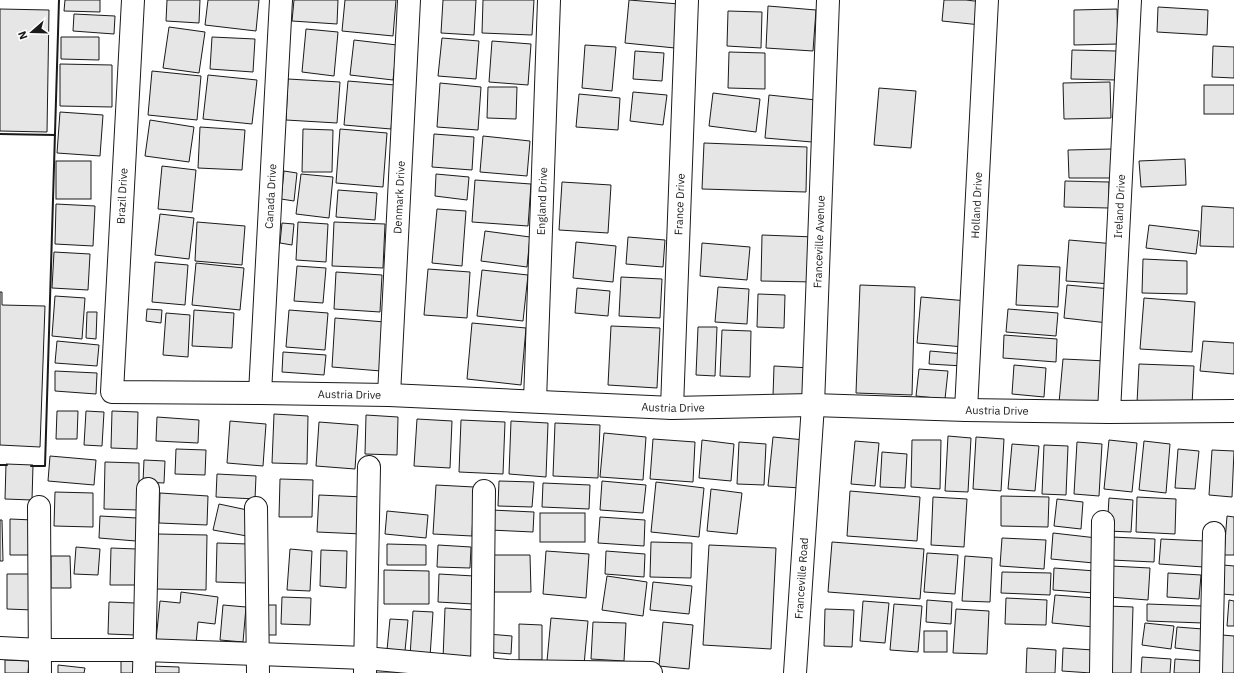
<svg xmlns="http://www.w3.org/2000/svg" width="1234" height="673" viewBox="0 0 1234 673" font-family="'IBM Plex Sans',sans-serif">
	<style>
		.building { fill: #e6e6e6; stroke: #1a1a1a }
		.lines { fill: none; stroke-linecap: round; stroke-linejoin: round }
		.street-casing { stroke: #1a1a1a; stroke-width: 24 }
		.street { stroke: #fff; stroke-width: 22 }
		.wall { stroke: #1a1a1a; stroke-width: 2 }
		.labels { text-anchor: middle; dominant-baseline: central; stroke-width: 3; stroke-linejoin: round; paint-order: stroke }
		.street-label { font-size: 11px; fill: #1a1a1a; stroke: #fff }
	</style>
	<rect width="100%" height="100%" fill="#fff"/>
	<g class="building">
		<path d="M65,0H100V12L64,11Z"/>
		<path d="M167,0H200L199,23L166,21Z"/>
		<path d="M208,0H259L256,31L205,25Z"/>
		<path d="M294,0H338L337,24L292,21Z"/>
		<path d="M345,0H396L393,36L342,31Z"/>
		<path d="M443,0H476L474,35L441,33Z"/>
		<path d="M483,0H534L532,35L482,33Z"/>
		<path d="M629,0L679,4L675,48L625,43Z"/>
		<path d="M944,0H966L983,2L981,25L942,21Z"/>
		<path d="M768,6L816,10L813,51L766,48Z"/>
		<path d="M1158,7L1208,10L1207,35L1157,32Z"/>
		<path d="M0,9L49,10L47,132L0,131Z"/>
		<path d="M1117,9L1118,44L1074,45V10Z"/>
		<path d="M728,11L762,12L761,48L727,46Z"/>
		<path d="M74,14L115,16L114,34L73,31Z"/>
		<path d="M169,27L205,32L199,73L163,68Z"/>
		<path d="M306,29L338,32L334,76L302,72Z"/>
		<path d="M61,37H99V60L61,59Z"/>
		<path d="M212,37L255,39L253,72L210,69Z"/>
		<path d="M442,38L479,41L476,79L438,76Z"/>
		<path d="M354,40L397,45L393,80L350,75Z"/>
		<path d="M492,41L531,44L528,85L489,82Z"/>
		<path d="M585,45L616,47L612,91L582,88Z"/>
		<path d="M1213,46L1234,47V78L1212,77Z"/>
		<path d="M1072,50L1117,51V80L1071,79Z"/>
		<path d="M635,51L664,53L662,81L633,79Z"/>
		<path d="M729,52L765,53V89L728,88Z"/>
		<path d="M60,64L112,65V107L60,106Z"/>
		<path d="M152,71L201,76L197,120L148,115Z"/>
		<path d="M208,75L257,80L252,124L203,119Z"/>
		<path d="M288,79L340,82L337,123L286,120Z"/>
		<path d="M348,81L395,85L391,129L344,125Z"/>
		<path d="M1110,82L1111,118L1064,119L1063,83Z"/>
		<path d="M440,83L481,87L478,130L437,127Z"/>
		<rect x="1204" y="85" width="30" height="29"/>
		<path d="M488,87H517L516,119L487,118Z"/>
		<path d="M879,88L916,91L911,148L874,145Z"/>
		<path d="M633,92L667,95L663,125L630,121Z"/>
		<path d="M713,93L760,99L756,132L709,126Z"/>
		<path d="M579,94L620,98L618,130L576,127Z"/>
		<path d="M769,95L816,100L812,142L765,138Z"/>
		<path d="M60,112L103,115L100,156L57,153Z"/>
		<path d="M150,120L194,127L189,162L145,156Z"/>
		<path d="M200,127L245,130L242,170L198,168Z"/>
		<path d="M303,129L333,130L332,172H302Z"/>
		<path d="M340,129L387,133L383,187L336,183Z"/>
		<path d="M434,134L474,137L472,170L432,167Z"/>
		<path d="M483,136L530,141L527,176L480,172Z"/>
		<path d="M704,143L807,147L806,192L702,189Z"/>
		<path d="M1112,149L1113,178H1069L1068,150Z"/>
		<path d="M1185,159L1186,185L1141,187L1139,161Z"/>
		<rect x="56" y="161" width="35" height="38"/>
		<path d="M162,166L196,170L192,212L158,209Z"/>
		<path d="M284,171L297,173L294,201L281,199Z"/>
		<path d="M301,174L333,177L329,218L296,214Z"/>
		<path d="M436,174L469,177L467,200L435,196Z"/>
		<path d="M475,180L531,184L528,226L472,222Z"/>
		<path d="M1065,181L1109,182V208L1064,207Z"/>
		<path d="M562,182L611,185L608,233L559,230Z"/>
		<path d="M338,190L377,193L375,220L336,217Z"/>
		<path d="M56,204L95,206L93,246L55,244Z"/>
		<path d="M1202,206L1234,208V247L1200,246Z"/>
		<path d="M437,209L466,211L462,266L432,263Z"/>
		<path d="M160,214L194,218L189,259L155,255Z"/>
		<path d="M197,222L245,226L242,265L195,261Z"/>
		<path d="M298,222L328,224L326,262L296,260Z"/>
		<path d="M334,222L385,224L383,268L332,266Z"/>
		<path d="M282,223L294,224L292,245L280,243Z"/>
		<path d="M1149,225L1199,231L1196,254L1146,248Z"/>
		<path d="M485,231L530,237L527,267L481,261Z"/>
		<path d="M762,235L815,237L814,282L761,281Z"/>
		<path d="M628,237L665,240L663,267L626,264Z"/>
		<path d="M1069,240L1115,244L1112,284L1066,281Z"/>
		<path d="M576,242L616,246L613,282L573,278Z"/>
		<path d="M702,243L750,247L747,280L700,276Z"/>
		<path d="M54,252L90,254L88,290L52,288Z"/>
		<path d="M1143,259L1187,261V294L1142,293Z"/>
		<path d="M155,262L188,265L185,305L152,302Z"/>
		<path d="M196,263L244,268L240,310L192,305Z"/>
		<path d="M1018,265L1060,267L1058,307L1016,305Z"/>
		<path d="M297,266L326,268L323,303L294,301Z"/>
		<path d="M428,269L470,272L467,318L424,315Z"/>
		<path d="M482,270L528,275L523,321L477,316Z"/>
		<path d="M336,272L382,275L380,312L334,309Z"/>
		<path d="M621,277L662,279L660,318L619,316Z"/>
		<path d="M860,285L915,287L912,395L856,393Z"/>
		<path d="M1067,285L1111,289L1108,323L1064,318Z"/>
		<path d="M718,287L749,289L747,324L715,322Z"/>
		<path d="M577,288L610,291L608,316L575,313Z"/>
		<path d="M0,292H2V305L45,306L40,447L0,445Z"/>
		<path d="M758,294L785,295L784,328L757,327Z"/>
		<path d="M55,296L85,298L82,339L52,336Z"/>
		<path d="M921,297L968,301L964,347L917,343Z"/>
		<path d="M1144,298L1195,302L1192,352L1140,349Z"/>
		<path d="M147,309L162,310L161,323L146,321Z"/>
		<path d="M1008,309L1058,313L1056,336L1006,332Z"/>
		<path d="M194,310L234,313L232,348L192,346Z"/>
		<path d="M289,310L328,313L325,350L286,347Z"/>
		<path d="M87,312H97L96,339L86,338Z"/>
		<path d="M166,313L190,315L188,357L163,355Z"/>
		<path d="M335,318L385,322L381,371L332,367Z"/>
		<path d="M472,323L526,328L521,385L467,379Z"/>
		<path d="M611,326L660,328L657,388L608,385Z"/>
		<path d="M698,327H717L715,376L696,375Z"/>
		<path d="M722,330L751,331L750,377L720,376Z"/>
		<path d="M1004,335L1057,339L1056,362L1003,358Z"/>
		<path d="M57,341L99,345L97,366L55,363Z"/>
		<path d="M1203,341L1234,343V374L1200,371Z"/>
		<path d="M930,351L964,354L963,366L929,364Z"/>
		<path d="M283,352L326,355L324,375L282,372Z"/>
		<path d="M1063,359L1107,361L1104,407L1059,403Z"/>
		<path d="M1139,364L1194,366L1192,405L1137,403Z"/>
		<path d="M1014,365L1046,368L1044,397L1012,394Z"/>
		<path d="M774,366L811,368L810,397L773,396Z"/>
		<path d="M919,369L948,371L945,399L916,396Z"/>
		<path d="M55,371L97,373L96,394L55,391Z"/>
		<path d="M57,411H78L77,439H56Z"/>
		<path d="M86,411L104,412L102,446L84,445Z"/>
		<path d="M112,411L138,412L137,449L111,448Z"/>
		<path d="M274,414L308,416L307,464L272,463Z"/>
		<path d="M366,415L398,417L397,455L365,454Z"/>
		<path d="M157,417L199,420L198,443L156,441Z"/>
		<path d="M417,419L452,421L450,468L414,466Z"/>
		<path d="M461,420L505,422L503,474L459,472Z"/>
		<path d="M230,421L266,424L263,466L227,463Z"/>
		<path d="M511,421L548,423L546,477L509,474Z"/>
		<path d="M319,422L358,425L355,469L316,466Z"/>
		<path d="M555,423L600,425L598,478L553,476Z"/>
		<path d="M604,433L646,437L643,480L600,477Z"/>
		<path d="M948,436L971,438L968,492L945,491Z"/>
		<path d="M773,437L805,440L801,488L768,486Z"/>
		<path d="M976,437L1004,439L1001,491L973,489Z"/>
		<path d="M653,439L695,442L693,482L650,479Z"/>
		<path d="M702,440L734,444L731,481L699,478Z"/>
		<path d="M912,440H941L940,489L911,487Z"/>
		<path d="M1109,440L1137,443L1132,492L1104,489Z"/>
		<path d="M855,441L879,443L875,486L851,484Z"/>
		<path d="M1144,441L1170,444L1166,493L1139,490Z"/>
		<path d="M739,442L766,444L764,485L737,484Z"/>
		<path d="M1077,442L1102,444L1099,496L1074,494Z"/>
		<path d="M1012,444L1039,446L1035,491L1008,489Z"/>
		<path d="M1044,445L1068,446L1066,495L1042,494Z"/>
		<path d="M176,449L206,450L205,475L175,474Z"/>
		<path d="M1178,449L1199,451L1195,489L1175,488Z"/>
		<path d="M1212,450L1234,451L1232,497L1209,495Z"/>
		<path d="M882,452L907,454L905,488L880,487Z"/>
		<path d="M50,456L96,460L94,485L48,481Z"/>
		<path d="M144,460L165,461L164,483L143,482Z"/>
		<path d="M105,462L139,463V510L104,509Z"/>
		<path d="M6,464L33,465L32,500L5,499Z"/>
		<path d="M217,474L256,476L255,499L216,497Z"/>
		<path d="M280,479L313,480L312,517H279Z"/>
		<path d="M499,481L534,482L532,507L498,506Z"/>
		<path d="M602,481L646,485L643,513L600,510Z"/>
		<path d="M656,482L704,488L699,537L651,532Z"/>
		<path d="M543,483L590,485L589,509L542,507Z"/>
		<path d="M436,485L474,487L472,536L433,534Z"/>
		<path d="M711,489L742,493L737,534L707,531Z"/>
		<path d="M850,491L920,497L917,541L847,536Z"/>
		<path d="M55,492L93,493V527L54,526Z"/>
		<path d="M160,493L208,496L207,525L159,523Z"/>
		<path d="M319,495L364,497L362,534L317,532Z"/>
		<path d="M1001,496L1049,497L1048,527L1001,526Z"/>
		<path d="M933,497L967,499L964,547L931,545Z"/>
		<path d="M1137,497L1176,499L1175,534L1136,532Z"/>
		<path d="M1109,498L1133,500L1131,532L1107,531Z"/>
		<path d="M1057,499L1083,502L1081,529L1054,526Z"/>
		<path d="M219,504L252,511L247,536L213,530Z"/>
		<path d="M491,510L534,512L533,532L490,530Z"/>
		<path d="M387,511L428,515L426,538L385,534Z"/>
		<rect x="540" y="513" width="45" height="29"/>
		<path d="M100,516L137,518L136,541L99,538Z"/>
		<path d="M1227,516L1234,517V555H1224Z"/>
		<path d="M600,517L645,520L644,546L598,543Z"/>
		<path d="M10,519L33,520L32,555H10Z"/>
		<path d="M0,520H2L3,561H0Z"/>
		<path d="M1053,533L1097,538L1094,563L1051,559Z"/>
		<path d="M158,534L207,535L206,590L156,589Z"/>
		<path d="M1112,537L1155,539L1154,562L1111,560Z"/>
		<path d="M1002,538L1046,540L1044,569L1000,566Z"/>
		<path d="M1161,539L1205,541L1204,567L1159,564Z"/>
		<path d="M651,542L692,543L691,578L650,577Z"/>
		<path d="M832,542L924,549L920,599L828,592Z"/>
		<path d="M217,543L248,544L247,583L216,582Z"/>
		<path d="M387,544L426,545V565H387Z"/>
		<path d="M438,545L471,547L470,568L437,567Z"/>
		<path d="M709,545L776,548L771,649L703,645Z"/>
		<path d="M76,547L100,549L98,575L74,574Z"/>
		<path d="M111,548L137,549L136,585H110Z"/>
		<path d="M290,549L312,551L310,591L287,590Z"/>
		<path d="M321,550L347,551L346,588L320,586Z"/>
		<path d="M546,551L589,554L586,598L543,594Z"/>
		<path d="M606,551L645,554L644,577L605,574Z"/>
		<path d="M927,553L958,555L955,594L924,592Z"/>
		<path d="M491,555H530L531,592H491Z"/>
		<path d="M51,556H70L71,588H51Z"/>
		<path d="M965,556L992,558L990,602L962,601Z"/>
		<path d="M1223,565L1234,566V595L1222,594Z"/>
		<path d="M1111,566L1150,568L1148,600L1109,597Z"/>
		<path d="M1054,568L1096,571L1094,593L1053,590Z"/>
		<path d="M384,570L429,571V604H384Z"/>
		<path d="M1002,572L1051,573L1050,595L1001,593Z"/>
		<path d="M1168,573L1201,575L1199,599L1167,597Z"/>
		<path d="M7,574H34L33,610L7,609Z"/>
		<path d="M439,574L474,576L473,604L438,602Z"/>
		<path d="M607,576L647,582L643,616L602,610Z"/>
		<path d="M653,582L692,586L689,614L650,610Z"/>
		<path d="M181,592L218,597L215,624L198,622L196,644L156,640L160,601L180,603Z"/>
		<path d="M1055,595L1096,598L1094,627L1052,623Z"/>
		<path d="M282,597L311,598L310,625L281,624Z"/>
		<path d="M1006,598L1047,600L1046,625L1005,624Z"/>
		<path d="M927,600L952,602L951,624L926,622Z"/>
		<path d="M1229,600L1234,601V626H1227Z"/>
		<path d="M863,601L889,603L885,643L860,641Z"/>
		<path d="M109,602L135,603V635L108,634Z"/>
		<path d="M894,604L922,606L918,652L890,650Z"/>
		<path d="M1147,604L1203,606V623L1147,621Z"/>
		<path d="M223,605L246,607L243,642L220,640Z"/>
		<rect x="262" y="605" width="14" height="30"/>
		<path d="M1107,606L1133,607L1131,673H1105Z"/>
		<path d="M445,608L475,610L473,661L443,659Z"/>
		<path d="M825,609L854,610L852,647L824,646Z"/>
		<path d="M956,609L989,611L987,654L953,653Z"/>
		<path d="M413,611L433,612L430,657L410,656Z"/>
		<path d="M551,618L588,621L584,665L547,661Z"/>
		<path d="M390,619L408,620L405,651L387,650Z"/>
		<path d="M593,622L626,623L624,661L591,659Z"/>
		<path d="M663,622L693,625L689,669L659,666Z"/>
		<path d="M1145,623L1174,626L1171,649L1142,645Z"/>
		<path d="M519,624L542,625V660H519Z"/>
		<path d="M1177,627L1203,629L1201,651L1175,648Z"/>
		<rect x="924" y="631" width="23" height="21"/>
		<path d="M488,634L512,636L511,654L487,652Z"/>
		<path d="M1222,635L1234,636V673H1219Z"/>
		<path d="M1027,648L1056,650L1055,673H1026Z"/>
		<path d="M1063,648L1093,650L1091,673L1062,671Z"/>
		<path d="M1142,657L1171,659L1170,673H1141Z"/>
		<path d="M1175,659L1204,661L1203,673H1174Z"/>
		<path d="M5,660L29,661L28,673H5Z"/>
		<path d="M121,660L138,661V673H121Z"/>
		<path d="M58,665L85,668L84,673H58Z"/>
		<path d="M151,666L179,667V673H151Z"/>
		<path d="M377,667L421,673H376Z"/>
	</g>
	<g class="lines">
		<defs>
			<g id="street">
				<path id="s1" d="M133,0L112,392L260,393L389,395L672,408L813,405L966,410L1109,412L1234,411"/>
				<path id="s2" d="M260,393L281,0"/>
				<path id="s3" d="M389,395L409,0"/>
				<path id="s4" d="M535,401L549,0"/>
				<path id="s5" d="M672,408L687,0"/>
				<path id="s6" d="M966,410L987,0"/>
				<path id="s7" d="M1109,412L1130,0"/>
				<path d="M39,507L40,673"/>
				<path d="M256,508L258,673"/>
				<path d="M0,648L41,650H144L259,654L365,658L507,671L651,673"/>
				<path d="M365,672L369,467"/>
				<path d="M144,673L148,489"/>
				<path d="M482,673L484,491"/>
				<path id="s8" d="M795,673L813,405L828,0"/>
				<path d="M1101,673L1103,522"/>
				<path d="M1211,673L1214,533"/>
			</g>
		</defs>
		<use href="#street" class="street-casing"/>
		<use href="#street" class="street"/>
		<g class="wall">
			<path d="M0,134L55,135"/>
			<path d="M0,465H7"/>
			<path d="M31,466H45L59,0"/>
		</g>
	</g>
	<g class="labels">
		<g class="street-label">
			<text transform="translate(122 196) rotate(-87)">Brazil Drive</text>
			<text stroke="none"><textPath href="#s2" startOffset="197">Canada Drive</textPath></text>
			<text stroke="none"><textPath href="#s3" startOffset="198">Denmark Drive</textPath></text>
			<text stroke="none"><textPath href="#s4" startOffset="200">England Drive</textPath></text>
			<text stroke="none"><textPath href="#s5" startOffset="204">France Drive</textPath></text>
			<text stroke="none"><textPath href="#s6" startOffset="205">Holland Drive</textPath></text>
			<text stroke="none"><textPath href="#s7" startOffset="206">Ireland Drive</textPath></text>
			<text stroke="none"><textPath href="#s8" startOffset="432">Franceville Avenue</textPath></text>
			<text stroke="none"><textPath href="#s1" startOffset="630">Austria Drive</textPath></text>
			<text stroke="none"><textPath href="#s1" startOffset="954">Austria Drive</textPath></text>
			<text stroke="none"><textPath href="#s1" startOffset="1278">Austria Drive</textPath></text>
			<text stroke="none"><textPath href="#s8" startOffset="95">Franceville Road</textPath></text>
		</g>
	</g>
	<g transform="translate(32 32) rotate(250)" stroke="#ffffff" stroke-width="3" paint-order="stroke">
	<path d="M0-3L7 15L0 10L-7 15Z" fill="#1a1a1a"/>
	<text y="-6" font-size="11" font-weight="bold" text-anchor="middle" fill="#1a1a1a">N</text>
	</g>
</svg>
